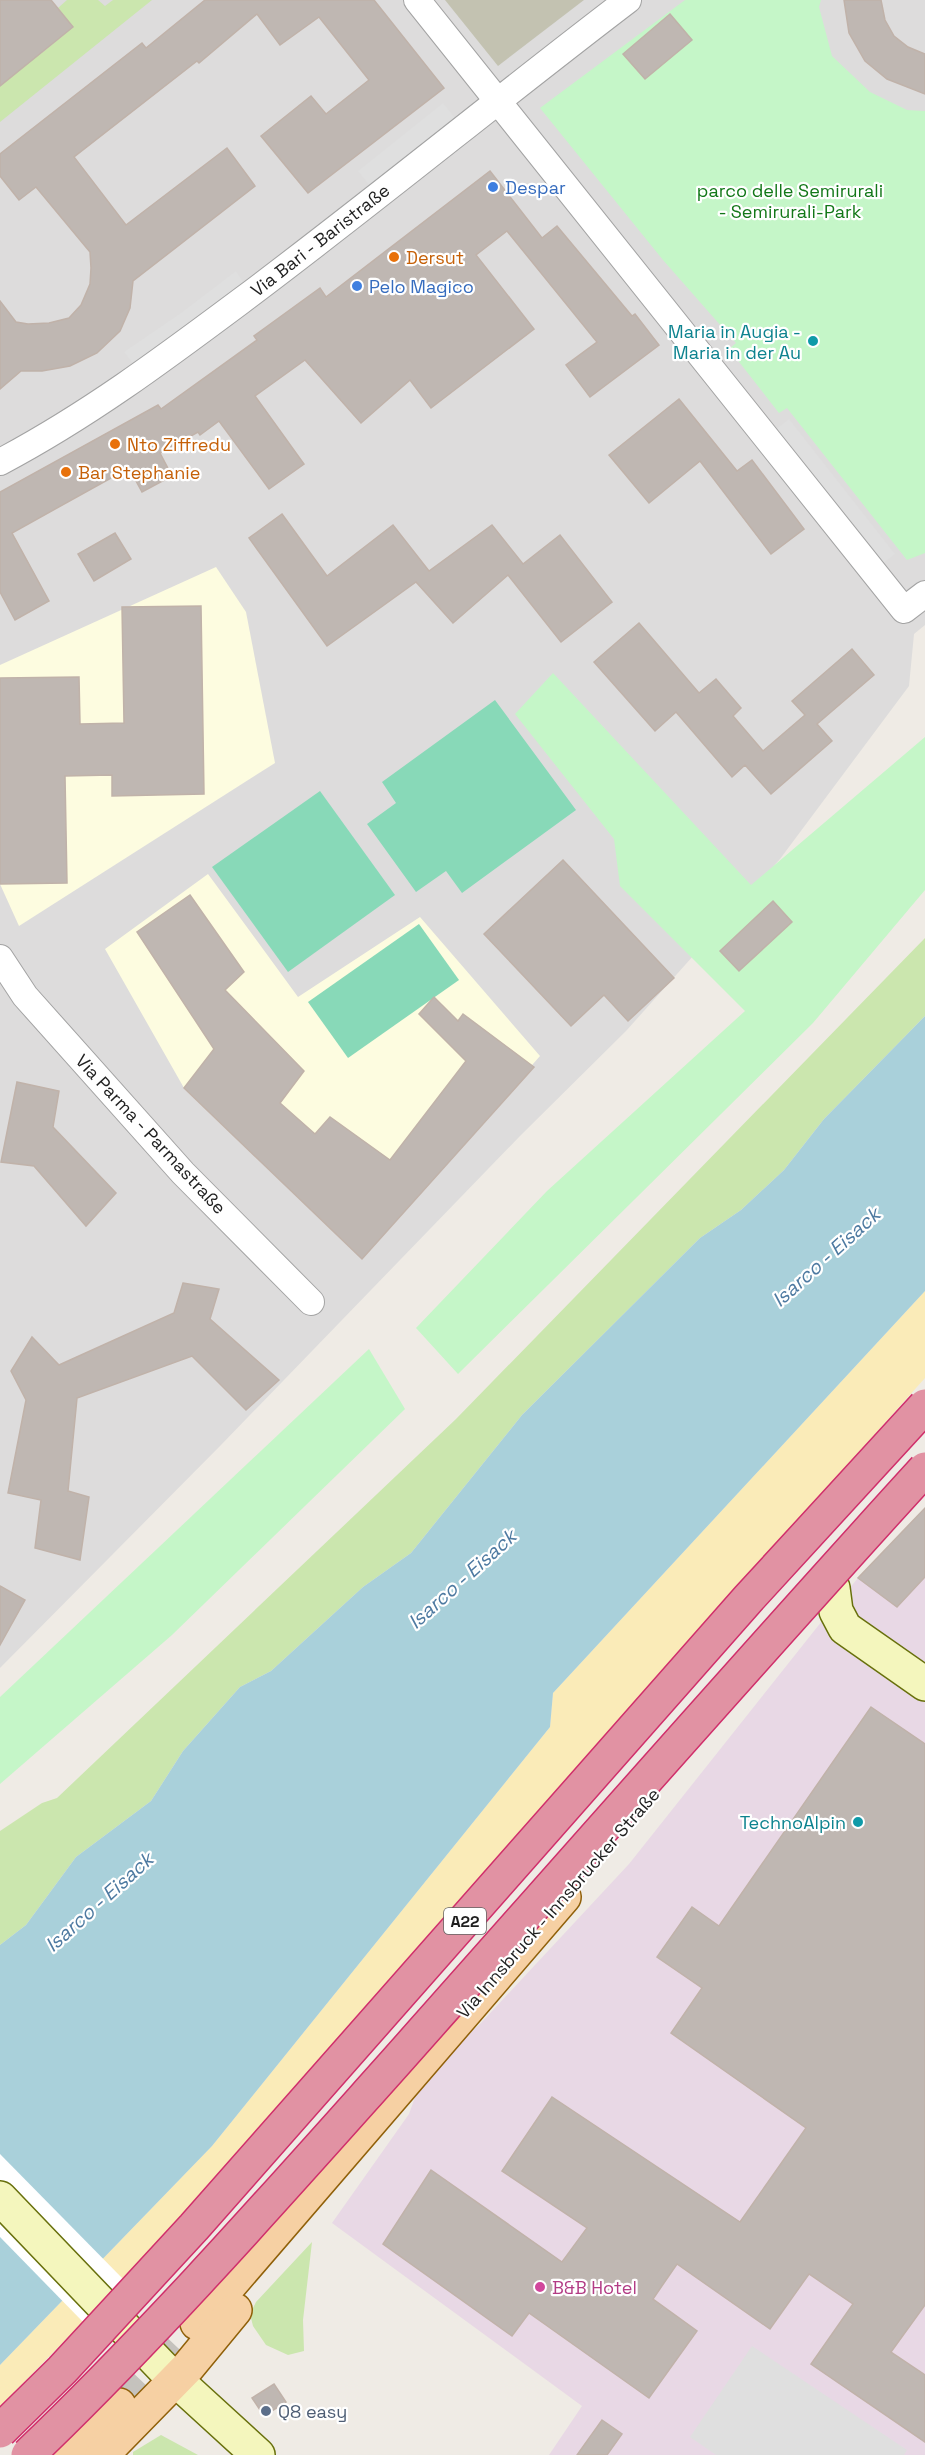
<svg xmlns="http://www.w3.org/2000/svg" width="925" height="2455" viewBox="0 0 925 2455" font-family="'Space Grotesk',sans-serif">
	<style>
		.residential { fill: #dddcdc }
		.industrial { fill: #e8d8e5 }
		.education { fill: #fdfce0 }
		.construction { fill: #c3c2b1 }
		.grass { fill: #cbe6ae }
		.sand { fill: #faebb8 }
		.park { fill: #c5f6c8 }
		.pitch { fill: #88d9b8 }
		.parking { fill: #dfdfdf }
		.water { fill: #a9d0da }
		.pier { fill: #fff }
		.building { fill: #bfb7b2; stroke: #c0b2a9; stroke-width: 1.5 }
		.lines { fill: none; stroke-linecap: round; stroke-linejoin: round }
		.primary-tunnel { stroke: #c5c2bd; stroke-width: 33; stroke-dasharray: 33 16; stroke-linecap: butt }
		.street-casing { stroke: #a3a3a3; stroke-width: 28 }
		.secondary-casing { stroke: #68700c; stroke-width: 36 }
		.primary-casing { stroke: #906009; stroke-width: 36 }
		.street { stroke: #fff; stroke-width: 26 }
		.secondary { stroke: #f4f6bd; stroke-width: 33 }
		.primary { stroke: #f6d0a3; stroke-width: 33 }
		.highway-bridge-casing { stroke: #d02f6b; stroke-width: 36; stroke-linecap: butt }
		.highway-bridge { stroke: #e192a3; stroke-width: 33 }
		.shop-dot { fill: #3f7fe0; stroke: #fff; stroke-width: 2 }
		.food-dot { fill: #e8710a; stroke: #fff; stroke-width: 2 }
		.culture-dot { fill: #0f9aa8; stroke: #fff; stroke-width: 2 }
		.hotel-dot { fill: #d1479c; stroke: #fff; stroke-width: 2 }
		.service-dot { fill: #5c6f8a; stroke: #fff; stroke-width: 2 }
		.labels { text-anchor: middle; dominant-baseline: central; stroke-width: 4.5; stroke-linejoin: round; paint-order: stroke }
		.shield { fill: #fff; stroke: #626262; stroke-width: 1.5 }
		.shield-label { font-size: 16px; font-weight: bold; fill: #1f1f1f }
		.shop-label { font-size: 18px; fill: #366cbe; stroke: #fff; text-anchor: start }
		.park-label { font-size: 18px; fill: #127718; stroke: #fff }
		.street-label { font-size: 18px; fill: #1f1f1f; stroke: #fff }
		.food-label { font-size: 18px; fill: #c56008; stroke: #fff; text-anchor: start }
		.culture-label { font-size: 18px; fill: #0d838f; stroke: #fff; text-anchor: end }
		.hotel-label { font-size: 18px; fill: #b23c85; stroke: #fff; text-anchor: start }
		.service-label { font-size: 18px; fill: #4e5e75; stroke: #fff; text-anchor: start }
		.water-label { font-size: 20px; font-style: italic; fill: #4e7aa1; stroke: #fff }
	</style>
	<rect width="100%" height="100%" fill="#efebe5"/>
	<path class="residential" d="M0,0H925V625L914,634L909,686L780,859L626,1031L520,1136L221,1445L0,1668Z"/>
	<path class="industrial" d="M925,1508V2455H549L582,2406L332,2223L409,2114L423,2075L480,2024L629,1864L818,1626L858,1578Z"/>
	<g class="education">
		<path d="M216,567L246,612L275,763L19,926L0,884V665Z"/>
		<path d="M208,874L298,997L420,917L540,1056L362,1259L184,1088L105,949Z"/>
	</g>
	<path class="construction" d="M445,0H584L498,66Z"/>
	<g class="grass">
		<path d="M67,0H98L105,6L113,0H152L0,122V86L15,74L0,54L25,31L43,52L73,27L58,8Z"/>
		<path d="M925,938V1016L824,1119L784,1170L741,1210L700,1238L522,1415L411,1553L363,1587L271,1671L240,1687L183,1751L151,1801L76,1857L26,1925L0,1945V1831L42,1803L57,1798L456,1419Z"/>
		<path d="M312,2242L303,2320L304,2351L288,2355L266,2345L253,2326L250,2314L256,2302Z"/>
		<path d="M161,2435L198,2455H133V2452Z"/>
	</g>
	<path class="sand" d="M925,1291V1378C752,1571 579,1765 407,1959C274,2110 144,2264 0,2406V2365L212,2146L550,1727L553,1693Z"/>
	<g class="park">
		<path d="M685,0H821L819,7L832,56L870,92L907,110L925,111V553L907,560L787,408L779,413L729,349L736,343L663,260L540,108Z"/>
		<path d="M553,673L751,885L925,737V890L813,1023L458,1374L416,1328L547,1191L745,1011L620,886L614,839L515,714Z"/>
		<path d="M369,1349L405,1409L172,1635L0,1784V1697Z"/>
	</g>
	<g class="pitch">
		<path d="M495,700L576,810L462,893L446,871L416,892L367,824L396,803L382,782Z"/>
		<path d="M320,791L395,895L288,972L212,867Z"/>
		<path d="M419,924L459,980L348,1058L308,1002Z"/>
	</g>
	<g class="parking">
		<path d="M443,103L455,118L370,186L358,171Z"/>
		<path d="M236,271L246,286L135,366L124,352L181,313Z"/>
		<path d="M789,419L895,554L881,565L775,430Z"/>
		<path d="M752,2346L907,2450L904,2455H716L690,2437Z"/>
	</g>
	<path class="water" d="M925,1016V1291L553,1693L550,1727L212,2146L0,2365V1945L26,1925L76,1857L151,1801L183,1751L240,1687L271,1671L363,1587L411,1553L522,1415L700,1238L741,1210L784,1170L824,1119Z"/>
	<path class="pier" d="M0,2154L125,2281L83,2322L0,2237Z"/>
	<g class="building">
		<path d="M0,0H51L73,27L0,86Z"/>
		<path d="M205,0H374L444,88L308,193L261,136L311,96L326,114L369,80L319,17L280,45L257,14L199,63L197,61L74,157L126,225L227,148L255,186L133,281L130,308L120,331L97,353L70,366L42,371H21L0,389V301L16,322L28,324L49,323L69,318L81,305L90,284L91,268L90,252L36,187L19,200L0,176V154L142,43L146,48Z"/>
		<path d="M844,0H881L885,20L894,36L908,47L925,54V94L887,79L865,61L849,33Z"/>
		<path d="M670,14L692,40L645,79L623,54Z"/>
		<path d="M490,171L542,238L557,226L632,316L635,314L659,345L590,397L566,365L597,342L507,231L476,255L534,329L431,408L410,380L361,423L305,360L255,396L304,464L269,489L219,421L200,435L198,432L160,453L172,476L142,492L129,468L12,533L49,601L15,620L0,592V492L158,405L161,409L257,340L254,336L320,288L326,297Z"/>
		<path d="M679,399L737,471L752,460L804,529L771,554L700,461L649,503L609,455Z"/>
		<path d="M282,514L327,576L393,525L429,571L492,525L523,564L560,535L612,602L561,642L508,575L453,623L416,582L327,646L249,538Z"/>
		<path d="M115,533L131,559L94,581L78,554Z"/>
		<path d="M201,606L204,794L112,796V775L65,776L67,883L0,884V678L79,677L80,724L124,723L122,607Z"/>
		<path d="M639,623L699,693L716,679L741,708L733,716L763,751L805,715L792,701L852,649L874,675L817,724L832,741L771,794L745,765L732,777L676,712L655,731L594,662Z"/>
		<path d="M563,860L674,978L628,1021L604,995L571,1026L484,934Z"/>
		<path d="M190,895L244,972L225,990L304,1071L280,1103L315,1134L330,1117L390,1160L466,1061L419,1014L434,997L458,1021L463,1014L534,1067L362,1259L184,1088L214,1049L137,932Z"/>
		<path d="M773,901L792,922L739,971L720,951Z"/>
		<path d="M17,1082L59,1091L53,1127L116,1193L86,1226L34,1166L1,1162Z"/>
		<path d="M183,1283L219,1289L210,1319L279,1380L246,1410L192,1356L77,1398L68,1491L89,1497L80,1560L35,1548L41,1500L8,1493L26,1400L11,1371L32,1337L59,1365L174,1313Z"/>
		<path d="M925,1508V1577L897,1607L858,1578Z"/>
		<path d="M0,1586L25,1600L0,1645Z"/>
		<path d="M871,1707L925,1744V2305L891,2352L925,2375V2442L811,2364L853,2304L809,2274L770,2329L677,2264L653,2299L697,2331L649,2398L529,2313L512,2336L383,2244L431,2170L562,2262L587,2228L502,2171L552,2097L740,2222L806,2128L671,2033L702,1988L657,1957L692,1907L719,1926Z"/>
		<path d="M274,2384L286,2402L264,2416L252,2398Z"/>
		<path d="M602,2420L622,2434L607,2455H577Z"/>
	</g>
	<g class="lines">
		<path class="primary-tunnel" d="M119,2405L197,2323"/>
		<defs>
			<g id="street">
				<path d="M417,0L904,610L925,594"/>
				<path d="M0,462C87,416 162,360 241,301C372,203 498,99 628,0"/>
				<path d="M0,958L25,996L183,1173L311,1302"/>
			</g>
			<g id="secondary">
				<path d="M833,1588L836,1611L845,1628L925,1684"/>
				<path d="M0,2198L165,2370L258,2455"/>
			</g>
			<g id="primary">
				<path d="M197,2323L564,1897"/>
				<path d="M64,2455L119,2405"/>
				<path d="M102,2455L188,2367L235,2310"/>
			</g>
		</defs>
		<use href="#street" class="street-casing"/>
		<use href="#secondary" class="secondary-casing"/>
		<use href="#primary" class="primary-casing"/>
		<use href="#street" class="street"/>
		<use href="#secondary" class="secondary"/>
		<use href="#primary" class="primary"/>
		<defs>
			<g id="highway-bridge">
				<path d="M0,2431L62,2370L194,2227L748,1599L925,1406"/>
				<path d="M28,2455C157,2331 275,2197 394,2064C571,1865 746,1665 925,1469"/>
			</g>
		</defs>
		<use href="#highway-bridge" class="highway-bridge-casing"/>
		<use href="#highway-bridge" class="highway-bridge"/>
	</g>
	<g class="shop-dot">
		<circle cx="493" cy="187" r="6"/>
		<circle cx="357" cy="286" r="6"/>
	</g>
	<g class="food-dot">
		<circle cx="394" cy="257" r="6"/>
		<circle cx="115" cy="444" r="6"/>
		<circle cx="66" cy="472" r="6"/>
	</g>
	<g class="culture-dot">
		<circle cx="813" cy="341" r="6"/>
		<circle cx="858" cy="1822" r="6"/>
	</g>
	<circle class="hotel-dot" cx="540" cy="2287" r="6"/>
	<circle class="service-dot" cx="266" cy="2411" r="6"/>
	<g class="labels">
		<rect class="shield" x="444" y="1908" width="42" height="26" rx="4.5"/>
		<g class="shield-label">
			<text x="465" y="1921">A22</text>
		</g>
		<g class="shop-label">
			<text x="505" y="187">Despar</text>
			<text x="369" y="286">Pelo Magico</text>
		</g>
		<g class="park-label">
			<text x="790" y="190">parco delle Semirurali<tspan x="790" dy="21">- Semirurali-Park</tspan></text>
		</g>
		<g class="street-label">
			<text transform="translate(320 240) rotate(-38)">Via Bari - Baristraße</text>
			<text transform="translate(151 1134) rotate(47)">Via Parma - Parmastraße</text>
			<text transform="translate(558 1903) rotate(-49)">Via Innsbruck - Innsbrucker Straße</text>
		</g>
		<g class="food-label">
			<text x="406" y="257">Dersut</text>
			<text x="127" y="444">Nto Ziffredu</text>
			<text x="78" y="472">Bar Stephanie</text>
		</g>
		<g class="culture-label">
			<text x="801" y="331">Maria in Augia -<tspan x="801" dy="21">Maria in der Au</tspan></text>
			<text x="846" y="1822">TechnoAlpin</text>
		</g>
		<g class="hotel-label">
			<text x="552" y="2287">B&amp;B Hotel</text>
		</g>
		<g class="service-label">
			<text x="278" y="2411">Q8 easy</text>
		</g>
		<g class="water-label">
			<text transform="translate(826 1257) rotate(-42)">Isarco - Eisack</text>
			<text transform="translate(462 1579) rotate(-42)">Isarco - Eisack</text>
			<text transform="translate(99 1902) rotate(-42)">Isarco - Eisack</text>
		</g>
	</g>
</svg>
